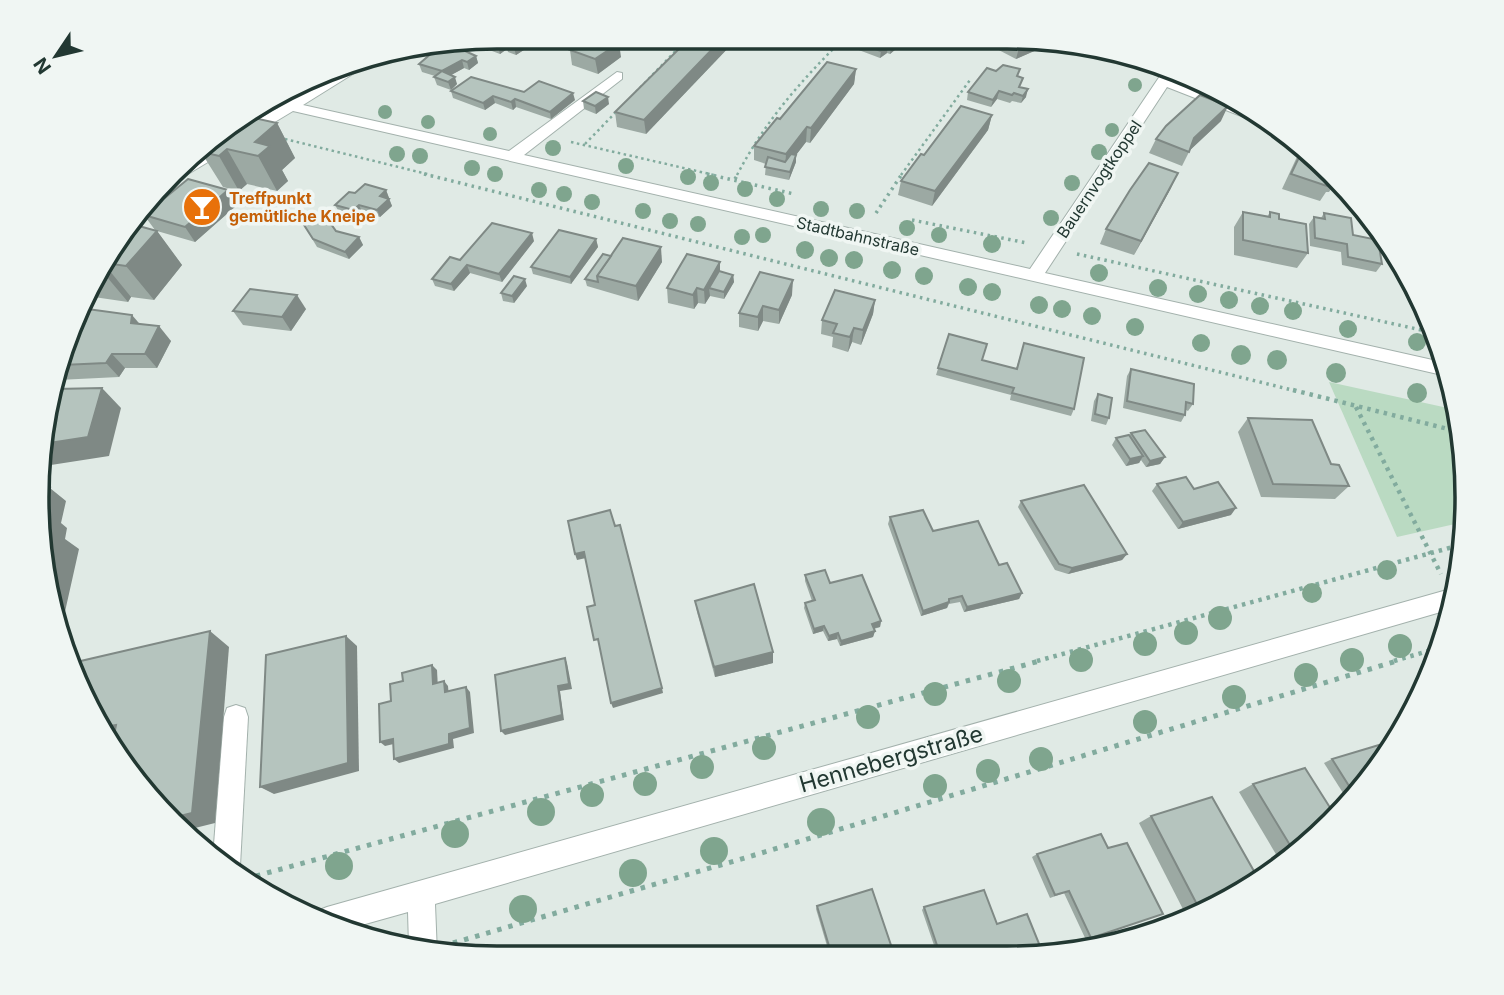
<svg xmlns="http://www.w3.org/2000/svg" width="1504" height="995" viewBox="0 0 1504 995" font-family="Inter,sans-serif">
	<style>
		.green { fill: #badac2 }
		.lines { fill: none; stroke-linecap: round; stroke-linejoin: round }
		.minor-casing { stroke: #a3b1ac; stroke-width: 2 }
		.path-far3 { stroke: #82ab9e; stroke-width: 2.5; stroke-dasharray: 2.5 3.5; stroke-linecap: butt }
		.path-far2 { stroke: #82ab9e; stroke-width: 3.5; stroke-dasharray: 2.5 4.5; stroke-linecap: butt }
		.path-far1 { stroke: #82ab9e; stroke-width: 4.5; stroke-dasharray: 3.5 5; stroke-linecap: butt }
		.path { stroke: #82ab9e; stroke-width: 5; stroke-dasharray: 4.5 7; stroke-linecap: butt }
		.minor { fill: #fff; fill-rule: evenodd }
		.tree { fill: #7fa58e }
		.wall { fill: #9ca9a3 }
		.shaded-wall { fill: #7f8985 }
		.building { fill: #b5c4be; stroke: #7f8985; stroke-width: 2 }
		.labels { text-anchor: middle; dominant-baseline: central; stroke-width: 7; stroke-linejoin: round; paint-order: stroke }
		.far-street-label { font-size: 16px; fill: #223832; stroke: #f0f6f3 }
		.far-food-label { font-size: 16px; font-weight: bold; fill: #c56008; stroke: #f0f6f3; text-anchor: start }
		.near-street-label { font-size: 23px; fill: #223832; stroke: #f0f6f3 }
		.rim { fill: none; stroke: #223832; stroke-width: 3.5 }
	</style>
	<rect width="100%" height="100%" fill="#e0eae5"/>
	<path class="green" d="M1329,382L1457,410L1466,468L1464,522L1397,537Z"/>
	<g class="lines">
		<defs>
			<g id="minor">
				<path d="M380,57L303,105L509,151L617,72L622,73V79L524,155L1030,269L1164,70L1176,74L1172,80L1246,108L1268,123H1259L1167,87L1045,273L1446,363L1451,377L293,111L183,177L174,178L197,156L278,108L263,104L274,98L289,101L359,60Z"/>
				<path d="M1454,588L1456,589L1451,609L435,904L437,954L409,946L408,912L351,928L314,917L317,911L327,907Z"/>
				<path d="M236,705L245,708L248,717L240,866L237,873L213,857L224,717L227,708Z"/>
			</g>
		</defs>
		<use href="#minor" class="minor-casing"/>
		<g class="path-far3">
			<path d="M636,92L688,38"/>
			<path d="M285,139L431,175"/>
			<path d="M571,142L714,175"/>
			<path d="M585,144L618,110"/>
			<path d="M737,175C766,120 799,83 843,39"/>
			<path d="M901,175L970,80"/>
		</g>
		<g class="path-far2">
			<path d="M424,174L1300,392"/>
			<path d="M707,174L794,194"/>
			<path d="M735,179L738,174"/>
			<path d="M876,213L902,174"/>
			<path d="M912,220L1027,243"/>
			<path d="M1077,254L1435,333"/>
		</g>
		<g class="path-far1">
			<path d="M1293,390L1460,432"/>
			<path d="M1356,407L1441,574"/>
			<path d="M1037,661L1464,544"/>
			<path d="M1394,661L1442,647"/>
		</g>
		<g class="path">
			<path d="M256,876L1043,660"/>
			<path d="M453,943L748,857L1400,660"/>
		</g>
		<use href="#minor" class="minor"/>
	</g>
	<g class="tree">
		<circle cx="1135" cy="85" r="7"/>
		<circle cx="385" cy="112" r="7"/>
		<circle cx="428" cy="122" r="7"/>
		<circle cx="1112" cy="130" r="7"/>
		<circle cx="490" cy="134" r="7"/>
		<circle cx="553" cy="148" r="8"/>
		<circle cx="1099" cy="152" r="8"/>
		<circle cx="397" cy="154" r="8"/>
		<circle cx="420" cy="156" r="8"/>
		<circle cx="626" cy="166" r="8"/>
		<circle cx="472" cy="168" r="8"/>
		<circle cx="495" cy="174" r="8"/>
		<circle cx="688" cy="177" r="8"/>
		<circle cx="711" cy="183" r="8"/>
		<circle cx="1072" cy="183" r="8"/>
		<circle cx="745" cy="189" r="8"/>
		<circle cx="539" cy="190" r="8"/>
		<circle cx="564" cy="194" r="8"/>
		<circle cx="777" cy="199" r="8"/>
		<circle cx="592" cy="202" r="8"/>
		<circle cx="821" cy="209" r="8"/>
		<circle cx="643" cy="211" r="8"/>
		<circle cx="857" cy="211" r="8"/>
		<circle cx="1051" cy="218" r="8"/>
		<circle cx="670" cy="221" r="8"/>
		<circle cx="698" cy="224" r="8"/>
		<circle cx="907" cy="228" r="8"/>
		<circle cx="763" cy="235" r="8"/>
		<circle cx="939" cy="235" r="8"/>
		<circle cx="742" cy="237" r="8"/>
		<circle cx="992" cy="244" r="9"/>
		<circle cx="805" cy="250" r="9"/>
		<circle cx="829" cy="258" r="9"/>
		<circle cx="854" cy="260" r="9"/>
		<circle cx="892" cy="270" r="9"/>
		<circle cx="1099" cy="273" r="9"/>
		<circle cx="924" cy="276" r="9"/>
		<circle cx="968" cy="287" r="9"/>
		<circle cx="1158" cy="288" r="9"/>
		<circle cx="992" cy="292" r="9"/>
		<circle cx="1198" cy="294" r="9"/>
		<circle cx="1229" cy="300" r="9"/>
		<circle cx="1039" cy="305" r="9"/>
		<circle cx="1260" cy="306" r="9"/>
		<circle cx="1062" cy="309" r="9"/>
		<circle cx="1293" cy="311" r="9"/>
		<circle cx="1092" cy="316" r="9"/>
		<circle cx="1135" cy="327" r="9"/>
		<circle cx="1348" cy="329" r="9"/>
		<circle cx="1417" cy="342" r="9"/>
		<circle cx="1201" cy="343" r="9"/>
		<circle cx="1241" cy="355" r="10"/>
		<circle cx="1277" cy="360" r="10"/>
		<circle cx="1336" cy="373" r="10"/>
		<circle cx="1417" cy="393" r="10"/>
		<circle cx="1387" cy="570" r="10"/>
		<circle cx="1312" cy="593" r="10"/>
		<circle cx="1220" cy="618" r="12"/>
		<circle cx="1186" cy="633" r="12"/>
		<circle cx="1145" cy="644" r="12"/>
		<circle cx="1400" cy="646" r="12"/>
		<circle cx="1081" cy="660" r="12"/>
		<circle cx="1352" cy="660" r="12"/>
		<circle cx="1306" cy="675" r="12"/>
		<circle cx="1009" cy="681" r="12"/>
		<circle cx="935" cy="694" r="12"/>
		<circle cx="1234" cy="697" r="12"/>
		<circle cx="868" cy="717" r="12"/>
		<circle cx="1145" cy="722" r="12"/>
		<circle cx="764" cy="748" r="12"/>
		<circle cx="1041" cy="759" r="12"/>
		<circle cx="702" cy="767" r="12"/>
		<circle cx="988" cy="771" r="12"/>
		<circle cx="645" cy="784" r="12"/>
		<circle cx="935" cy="786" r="12"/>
		<circle cx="592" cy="795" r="12"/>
		<circle cx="541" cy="812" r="14"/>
		<circle cx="821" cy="822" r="14"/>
		<circle cx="455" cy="834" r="14"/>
		<circle cx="714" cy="851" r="14"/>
		<circle cx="339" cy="866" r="14"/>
		<circle cx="633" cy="873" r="14"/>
		<circle cx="523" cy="909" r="14"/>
	</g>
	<g class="wall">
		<path d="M498,37H517L528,39L530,46L516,55L508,52L507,49L500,54L484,48L482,41L484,39Z"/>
		<path d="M633,38H658V42L651,47L633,41Z"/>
		<path d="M993,40L1057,41L1016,59L991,46Z"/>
		<path d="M856,42L903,43L890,54L887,53L880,58L856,49Z"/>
		<path d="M731,45L646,134L617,127L615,112Z"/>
		<path d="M570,50L621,57L598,74L572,65Z"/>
		<path d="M476,56L478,63L469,70L464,68L451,75L457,84L451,90L437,85L434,77L435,76L422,72L419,64Z"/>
		<path d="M856,69L854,84L810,143L806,142L796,155V162L789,180L765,175L766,164L754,160V146L780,119Z"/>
		<path d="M996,71L1018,77L1020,87L1026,97L1021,103L1012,101L1010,103L997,99L991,107L967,100L968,92Z"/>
		<path d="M1193,79L1210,84L1219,91Z"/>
		<path d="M451,91L524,92L575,100L551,119L516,107L513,110L495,103L485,110L453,98Z"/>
		<path d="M583,101L609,104L596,114L584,109Z"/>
		<path d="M992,115L988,130L932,206L898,195L901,181L924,155Z"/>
		<path d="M1221,121L1190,150L1182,166L1149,153L1156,139Z"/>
		<path d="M277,123L295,158L282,170L288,181L277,191L247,184L239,191L223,187L201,152Z"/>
		<path d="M1302,146L1311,151L1337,180L1329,192H1326L1320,201L1282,189Z"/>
		<path d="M1171,188L1134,255L1100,244L1106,229Z"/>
		<path d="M386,190L392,206L380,217L362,212L357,218L339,212L335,205L355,193Z"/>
		<path d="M237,205L195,242L157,231L182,265L154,300L131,297L128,302L87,296L128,223L155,230L144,215Z"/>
		<path d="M1243,212L1267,217L1270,212L1279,219L1308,253L1297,268L1234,255V227Z"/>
		<path d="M1324,213L1353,235L1382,264L1376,272L1342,265L1341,252L1310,246L1309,224L1314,217L1321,218Z"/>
		<path d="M304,225L336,231L359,237L363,245L349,259L317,247Z"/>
		<path d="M596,239L598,247L571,284L533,274L531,267Z"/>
		<path d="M534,241L502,282L470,273L454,291L435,286L432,279L460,260Z"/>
		<path d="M611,256L662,262L638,301L587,286L585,279Z"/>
		<path d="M720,262V272L733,275L734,282L724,299L710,296L705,304L698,303L694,309L668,303L667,288Z"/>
		<path d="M1404,268L1420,294L1406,291Z"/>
		<path d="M527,286L514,303L503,301L501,293Z"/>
		<path d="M792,295L779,324L763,321L758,331L739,327V313Z"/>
		<path d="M875,300L873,314L861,345L852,342L848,352L832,347L833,337L821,334L822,320Z"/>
		<path d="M306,309L291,331L243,325L233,311Z"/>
		<path d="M72,322L140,324L171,341L157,368H125L119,377L58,380Z"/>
		<path d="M949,334L982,360L1016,369L1024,343L1074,409L1071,416L1010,400L1011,395L936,375Z"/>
		<path d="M1131,369L1193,404L1188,411L1186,410L1185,415L1181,422L1123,408L1127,376Z"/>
		<path d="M1098,394L1109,418L1106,425L1091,421L1094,401Z"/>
		<path d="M1248,418L1331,464L1349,486L1335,499L1261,497L1238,432Z"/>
		<path d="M1131,433L1165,457L1160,464L1146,467L1141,460L1139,463L1126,466L1112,445L1116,438L1129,436Z"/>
		<path d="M1157,484L1194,489L1231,515L1178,529L1152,491Z"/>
		<path d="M1021,501L1127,554L1122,560L1068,574L1055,570L1018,507Z"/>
		<path d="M890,517L933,531L999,565L1022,593L1019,599L964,612L960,602L949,604L947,608L921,616L888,524Z"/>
		<path d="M805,575L830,583L881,621L880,627L874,629L875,631L873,637L840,646L837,639L828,641L823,631L813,634L804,608L805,603L812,601L805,581Z"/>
		<path d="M695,601L773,652V663L715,677L697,612Z"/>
		<path d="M1391,748L1353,802L1350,804L1324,763L1332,759Z"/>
		<path d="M1253,784L1336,817L1283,866L1239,792Z"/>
		<path d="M1151,816L1210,911L1188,919L1139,823Z"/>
		<path d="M1108,848L1163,914L1086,940L1064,893L1050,898L1032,857L1037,854Z"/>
		<path d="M817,906L895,957L830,956L816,909Z"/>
		<path d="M924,907L997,924L1036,957H938L922,910Z"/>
	</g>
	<g class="shaded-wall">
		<path d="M505,37H517L507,45V49L500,54L498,46L506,41Z"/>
		<path d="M653,38H658V42L651,47L650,40Z"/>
		<path d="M723,38H731V45L646,134L644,120Z"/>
		<path d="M528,39L530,46L516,55L514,48Z"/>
		<path d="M899,40H903V43L890,54L891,47Z"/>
		<path d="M1028,40L1057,41L1016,59L1020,44Z"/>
		<path d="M619,43L621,57L598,74L595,59Z"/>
		<path d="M888,45L887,53L880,58L881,51Z"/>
		<path d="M476,56L478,63L469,70L467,62Z"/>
		<path d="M462,60L464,68L444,79L442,71Z"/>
		<path d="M856,69L854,84L810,143L811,128Z"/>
		<path d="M455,77L457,84L451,90L448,82Z"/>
		<path d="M1028,89L1026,97L1021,103L1023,96Z"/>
		<path d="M999,91L997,99L991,107L993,100Z"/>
		<path d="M573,93L575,100L551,119L550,112Z"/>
		<path d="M493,96L495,103L485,110L483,103Z"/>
		<path d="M608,97L609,104L596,114L595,106Z"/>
		<path d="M515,99L516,107L513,110L511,102Z"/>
		<path d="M1228,106L1221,121L1187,153L1194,138Z"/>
		<path d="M992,115L988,130L932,206L935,191Z"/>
		<path d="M277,123L295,158L282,170L288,181L277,191L258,156L255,142Z"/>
		<path d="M807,127L806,142L796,155V162L789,180L790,172L785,169L786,154Z"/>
		<path d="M227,149L247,184L239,191L219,156Z"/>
		<path d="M1178,173L1171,188L1134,255L1141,241Z"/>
		<path d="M228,190L237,205L195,242L185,227Z"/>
		<path d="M386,190L389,198L383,204L380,196Z"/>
		<path d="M389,199L392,206L380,217L377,210Z"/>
		<path d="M359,205L362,212L357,218L353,210Z"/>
		<path d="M157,231L182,265L154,300L126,266Z"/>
		<path d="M532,233L534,241L502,282L499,274Z"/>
		<path d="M359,237L363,245L349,259L345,252Z"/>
		<path d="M596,239L598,247L571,284L570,277Z"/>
		<path d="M661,247L662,262L638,301L636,286Z"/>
		<path d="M720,262V277L709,288L710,296L705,304L704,290Z"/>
		<path d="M105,265L131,297L128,302L101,270Z"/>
		<path d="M467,265L470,273L454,291L451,284Z"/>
		<path d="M733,275L734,282L724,299V292Z"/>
		<path d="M525,279L527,286L514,303L512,296Z"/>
		<path d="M793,280L792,295L779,324V310Z"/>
		<path d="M697,288L698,303L694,309L693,295Z"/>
		<path d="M297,295L306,309L291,331L282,317Z"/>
		<path d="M875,300L873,314L861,345L863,330Z"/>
		<path d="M763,306V321L758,331V317Z"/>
		<path d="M132,315L144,329L131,323Z"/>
		<path d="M159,326L171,341L157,368L145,354Z"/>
		<path d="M854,328L852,342L848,352L850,337Z"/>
		<path d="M112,354L125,368L119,377L106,363Z"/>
		<path d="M102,388L121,408L109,456L38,467L43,444Z"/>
		<path d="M1143,456L1139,463L1126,466L1130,459Z"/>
		<path d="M1165,457L1160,464L1146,467L1150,461Z"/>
		<path d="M40,480L66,501L61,523L67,528L65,539L79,549L60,634L52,616L39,483Z"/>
		<path d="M1236,508L1231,515L1178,529L1183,522Z"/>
		<path d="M584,552L586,558L577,560L575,554Z"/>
		<path d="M1127,554L1122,560L1068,574L1072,568Z"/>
		<path d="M1022,593L1019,599L964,612L967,607Z"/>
		<path d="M949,602L947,608L921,616L923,611Z"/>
		<path d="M881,621L880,627L870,629L872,624Z"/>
		<path d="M824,626L823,631L813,634L814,629Z"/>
		<path d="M210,631L229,647L215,823L183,831L172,818Z"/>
		<path d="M875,631L873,637L840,646L841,641Z"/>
		<path d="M838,633L837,639L828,641L829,636Z"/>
		<path d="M346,636L357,646L359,771L274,794L260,787Z"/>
		<path d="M773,652V663L715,677L714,667Z"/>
		<path d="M565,658L567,663L572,689L560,691L564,720L505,735L501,731L558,686Z"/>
		<path d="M432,665L437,670L438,689L433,684Z"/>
		<path d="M444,681L448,686L449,697L445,692Z"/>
		<path d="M466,687L470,692L474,733L453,739L454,748L399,763L394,759L449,734Z"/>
		<path d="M662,688L663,693L613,708L611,703Z"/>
		<path d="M116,725L112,744L99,729Z"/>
		<path d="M393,739L398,743L385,746L380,742Z"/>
	</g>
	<g class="building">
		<path d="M495,37L506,41L498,46L482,41L484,39Z"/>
		<path d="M518,37L528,39L514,48L507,45Z"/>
		<path d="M588,37L605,38L619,43L595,59L570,50Z"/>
		<path d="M690,38H723L644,120L615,112Z"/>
		<path d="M860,39L899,40L891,47L888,45L881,51L856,42Z"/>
		<path d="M1012,40H1028L1020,44Z"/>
		<path d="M452,45L476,56L467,62L462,60L442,71L419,64L433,52Z"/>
		<path d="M827,62L856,69L811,128L807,127L786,154L754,146L777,118L780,119Z"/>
		<path d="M1003,65L1020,69L1017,76L1023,78L1019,87L1028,89L1023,96L1014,93L1012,95L999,91L993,100L968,92L987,68L996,71Z"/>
		<path d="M442,71L455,77L448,82L434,77Z"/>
		<path d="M471,77L524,92L539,81L573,93L550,112L515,99L511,102L493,96L483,103L451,91Z"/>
		<path d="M596,92L608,97L595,106L583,101Z"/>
		<path d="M1200,95L1228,106L1194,138L1189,152L1156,139L1166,126Z"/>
		<path d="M961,106L992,115L935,191L901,181L921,154L924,155Z"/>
		<path d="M245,116L277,123L255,142L270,146L258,156L227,149L219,156L202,152Z"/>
		<path d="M1304,147L1311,151L1334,176L1330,187L1291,174Z"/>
		<path d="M791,154L796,155L790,172L765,167L768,157L785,162Z"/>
		<path d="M1149,163L1178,173L1141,241L1106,229L1130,190Z"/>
		<path d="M188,179L228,190L185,227L144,215Z"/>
		<path d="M365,184L386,190L380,196L389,199L377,210L359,205L353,210L335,205L349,192L355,193Z"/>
		<path d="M1243,212L1270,217V212L1279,214V219L1306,224L1308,253L1243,240Z"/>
		<path d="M1324,213L1351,218L1353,235L1378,240L1382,264L1348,257L1347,244L1315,238L1314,217L1325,219Z"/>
		<path d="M326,217L336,231L359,237L345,252L313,239L304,225Z"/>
		<path d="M128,223L157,231L126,266L105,263Z"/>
		<path d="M492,223L532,233L499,274L467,265L451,284L432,279L450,257L460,260Z"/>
		<path d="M559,230L596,239L570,277L531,267Z"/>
		<path d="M623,238L661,247L636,286L597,276Z"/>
		<path d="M603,254L611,256L597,276L598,282L585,279Z"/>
		<path d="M687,254L720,262L704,290L697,288L693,295L667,288Z"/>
		<path d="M719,271L733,275L724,292L709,288Z"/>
		<path d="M760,272L793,280L779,310L763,306L758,317L739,313Z"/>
		<path d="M514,276L525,279L512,296L501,293Z"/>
		<path d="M250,289L297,295L282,317L233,311Z"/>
		<path d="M835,290L875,300L863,330L854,328L850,337L833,333L837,324L822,320Z"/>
		<path d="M80,308L132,315L131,323L159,326L145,354H112L106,363L62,365L72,322Z"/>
		<path d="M949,334L987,344L982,360L1017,369L1024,343L1084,358L1074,409L1012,393L1014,388L938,368Z"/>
		<path d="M1131,369L1194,384L1193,404L1186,402L1185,415L1127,401Z"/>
		<path d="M102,388L88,437L43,444L56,389Z"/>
		<path d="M1098,394L1112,398L1109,418L1095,414Z"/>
		<path d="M1248,418L1312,420L1331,464L1339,465L1349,486L1273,484Z"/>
		<path d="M1145,430L1165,457L1150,461L1131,433Z"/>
		<path d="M1129,435L1143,456L1130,459L1116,438Z"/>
		<path d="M1186,477L1194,489L1218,482L1236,508L1183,522L1157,484Z"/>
		<path d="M1084,485L1127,554L1072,568L1059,564L1021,501Z"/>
		<path d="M50,488L43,517L51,516L48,527L44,528L40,490Z"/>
		<path d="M610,510L615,526L620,525L662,688L611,703L598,639L594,640L587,607L595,605L584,552L575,554L568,521Z"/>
		<path d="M923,510L933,531L978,521L999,565L1007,563L1022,593L967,607L962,596L949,599V602L923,611L890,517Z"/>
		<path d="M49,527L45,542L44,528Z"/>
		<path d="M825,570L830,583L862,575L881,621L872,624L875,631L841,641L838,633L829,636L824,626L814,629L805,603L815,600L805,575Z"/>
		<path d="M754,584L773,652L714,667L695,601Z"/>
		<path d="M210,631L192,813L172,818L112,745L116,725L99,728L72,663Z"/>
		<path d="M346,636L348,763L260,787L266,655Z"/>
		<path d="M565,658L569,684L558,686L562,715L501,731L495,675Z"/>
		<path d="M432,665L433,684L444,681L445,692L466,687L470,728L449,734V744L394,759L393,739L380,742L379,704L391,701L390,684L403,681L402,673Z"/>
		<path d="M1379,745L1382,751L1391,748L1356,797L1332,759Z"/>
		<path d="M1305,768L1336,817L1296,855L1253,784Z"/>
		<path d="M1212,797L1259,880L1210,911L1202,914L1151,816Z"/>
		<path d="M1101,834L1108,848L1127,843L1163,914L1091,938L1069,891L1055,895L1037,854Z"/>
		<path d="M872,889L895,957L832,956L817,906Z"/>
		<path d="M984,890L997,924L1027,914L1044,956L1036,957H941L924,907Z"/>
		<path d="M701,948L703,956L676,955Z"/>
		<path d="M742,950L744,956H728Z"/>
	</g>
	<defs>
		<symbol id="bar-disc" viewBox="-11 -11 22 22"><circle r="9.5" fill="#e8710a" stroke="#f0f6f3"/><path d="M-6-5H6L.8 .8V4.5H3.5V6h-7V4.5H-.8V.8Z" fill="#fff"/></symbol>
	</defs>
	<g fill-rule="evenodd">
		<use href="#bar-disc" x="180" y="185" width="44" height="44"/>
	</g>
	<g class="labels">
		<g class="far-street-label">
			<text transform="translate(1099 179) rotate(-56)">Bauernvogtkoppel</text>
			<text transform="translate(858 236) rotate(13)">Stadtbahnstraße</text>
		</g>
		<g class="far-food-label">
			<text x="229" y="198">Treffpunkt<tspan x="229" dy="18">gemütliche Kneipe</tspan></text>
		</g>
		<g class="near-street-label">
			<text transform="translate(891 759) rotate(-16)">Hennebergstraße</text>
		</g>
	</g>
	<path d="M0 0H1504V995H0ZM497 49H1007A448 448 0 0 1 1455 497V498A448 448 0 0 1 1007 946H497A448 448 0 0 1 49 498V497A448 448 0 0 1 497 49Z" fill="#f0f6f3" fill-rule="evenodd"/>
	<path class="rim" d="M497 49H1007A448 448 0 0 1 1455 497V498A448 448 0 0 1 1007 946H497A448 448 0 0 1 49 498V497A448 448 0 0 1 497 49Z"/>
	<g transform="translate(56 56) rotate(235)" stroke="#f0f6f3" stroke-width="5" paint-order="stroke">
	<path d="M0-5L12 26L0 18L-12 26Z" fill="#223832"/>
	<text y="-10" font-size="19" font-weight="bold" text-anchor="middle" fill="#223832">N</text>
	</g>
</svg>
